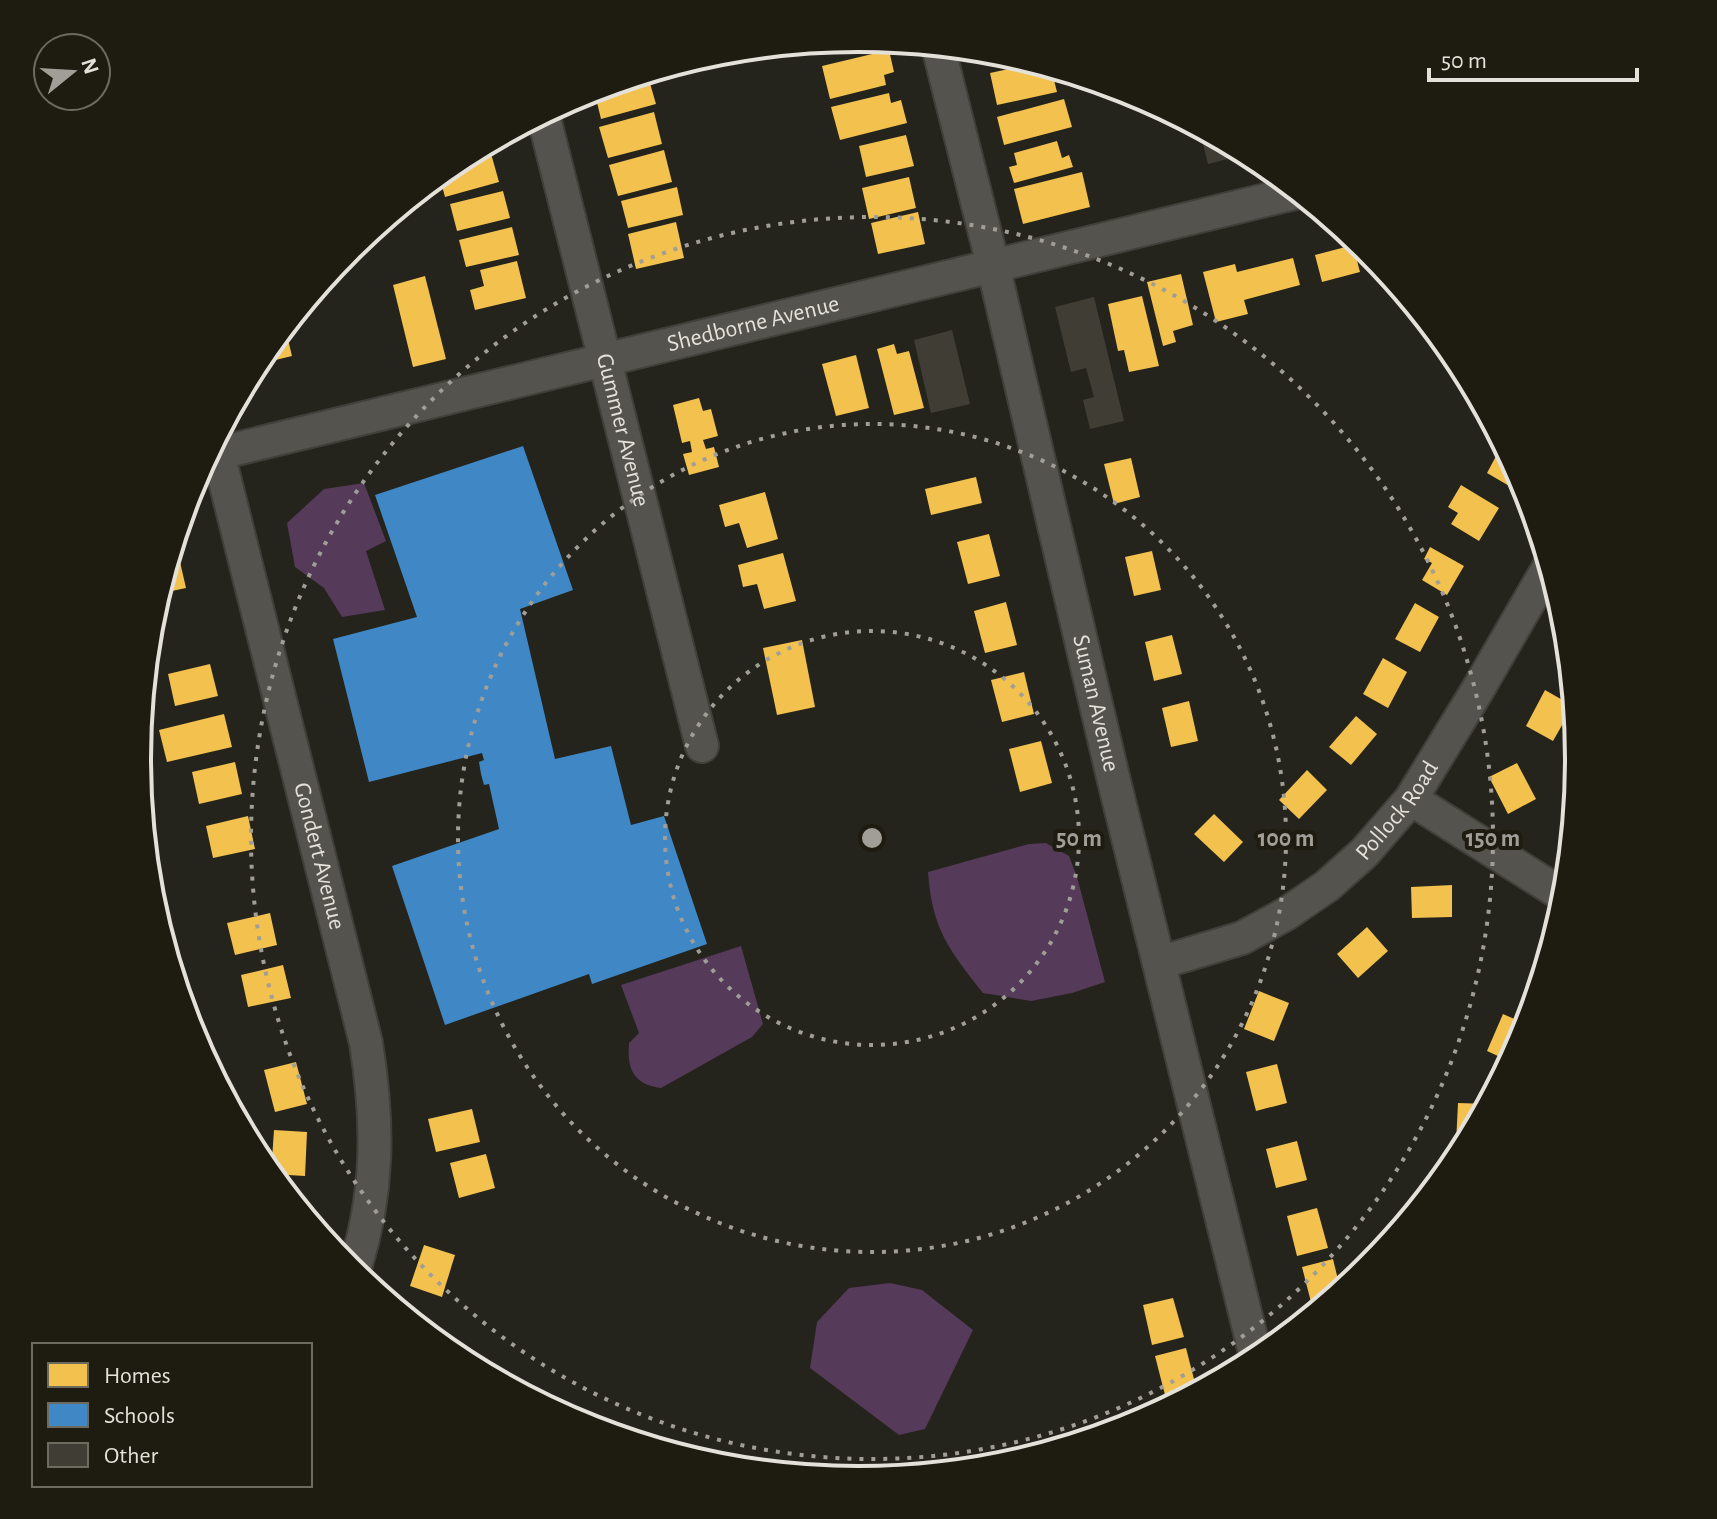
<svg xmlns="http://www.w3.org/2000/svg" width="1717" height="1519" viewBox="0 0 1717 1519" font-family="'Alegreya Sans',sans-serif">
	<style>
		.green { fill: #553a59 }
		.homes { fill: #f2c14e }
		.schools { fill: #3f88c5 }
		.building { fill: #403e34 }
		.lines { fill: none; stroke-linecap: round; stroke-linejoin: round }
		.minor-casing { stroke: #403f39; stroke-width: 36 }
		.minor { stroke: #54534d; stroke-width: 32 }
		.ring { fill: none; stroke: #a09e97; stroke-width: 4; stroke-dasharray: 4 8 }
		.labels { text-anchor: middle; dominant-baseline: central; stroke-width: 8; stroke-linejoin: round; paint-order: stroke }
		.street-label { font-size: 24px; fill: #e3e1d9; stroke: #1e1c10 }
		.rim { fill: none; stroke: #e3e1d9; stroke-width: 4 }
		.centre { fill: #a09e97; stroke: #1e1c10; stroke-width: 4 }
		.ring-label { font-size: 24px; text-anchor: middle; font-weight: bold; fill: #a09e97; stroke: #1e1c10; stroke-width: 8; stroke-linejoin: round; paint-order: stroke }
	</style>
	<rect width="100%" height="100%" fill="#24231c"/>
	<g class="green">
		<path d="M364,483L386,541L366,551L385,610L342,617L324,588L295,567L287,523L324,489Z"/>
		<path d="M1046,843L1069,856L1077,877L1105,982L1072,993L1031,1001L983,993C949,950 932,929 928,872L1029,844Z"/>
		<path d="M741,946L763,1024L752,1037L661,1088C633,1084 627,1069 629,1043L639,1033L621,985Z"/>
		<path d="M890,1283L922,1290L973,1330L925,1429L899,1435L810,1368L817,1322L849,1288Z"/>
	</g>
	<g class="homes">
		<path d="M889,50L894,72L884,75L886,85L830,99L822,66Z"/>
		<path d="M1036,63L1051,68L1057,92L997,105L990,73Z"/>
		<path d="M647,73L656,104L601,119L594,90Z"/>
		<path d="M889,93L891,103L901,100L907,123L840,140L831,107Z"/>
		<path d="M1064,99L1072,127L1004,145L997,117Z"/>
		<path d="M654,112L662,144L608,158L599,127Z"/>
		<path d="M906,135L914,166L866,177L859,146Z"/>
		<path d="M1057,141L1062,158L1069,155L1073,167L1014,183L1009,167L1017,165L1014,153Z"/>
		<path d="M490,150L499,182L445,197L439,175L460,158Z"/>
		<path d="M664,150L672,182L618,196L609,165Z"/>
		<path d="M1082,172L1090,207L1023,224L1014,189Z"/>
		<path d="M909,177L916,208L869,219L862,188Z"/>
		<path d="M677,187L683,215L628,228L621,201Z"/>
		<path d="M503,191L510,218L457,231L450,204Z"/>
		<path d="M918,212L925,244L878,254L871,223Z"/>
		<path d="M676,222L684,258L636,269L628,234Z"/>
		<path d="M512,227L519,255L466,267L459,240Z"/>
		<path d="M1353,245L1360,272L1322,282L1315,255Z"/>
		<path d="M1293,258L1300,285L1244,300L1248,314L1216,322L1203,272L1235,264L1237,272Z"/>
		<path d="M517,261L526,298L475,310L470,290L484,286L480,270Z"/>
		<path d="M1181,274L1193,325L1173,331L1176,342L1163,346L1147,282Z"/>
		<path d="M425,276L446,359L413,367L393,285Z"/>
		<path d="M1142,296L1159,366L1129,372L1124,350L1118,351L1108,304Z"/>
		<path d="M285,327L292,356L255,365L259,358Z"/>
		<path d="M894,344L897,354L909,351L924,408L894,415L877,349Z"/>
		<path d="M856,355L869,408L836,416L822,364Z"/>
		<path d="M699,398L703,411L711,409L718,436L703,440L706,449L714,447L719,467L689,475L683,454L692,452L690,441L682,443L673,405Z"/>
		<path d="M1503,443L1519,472L1511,487L1487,473Z"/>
		<path d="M1131,458L1140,497L1114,504L1104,464Z"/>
		<path d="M976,477L982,503L931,515L925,489Z"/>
		<path d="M1461,485L1499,508L1479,541L1451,524L1458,513L1448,507Z"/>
		<path d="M765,492L778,539L747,548L739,523L725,527L719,505Z"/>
		<path d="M989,534L1000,576L968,584L957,542Z"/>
		<path d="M175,540L186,588L158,594Z"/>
		<path d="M1430,547L1464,566L1447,595L1422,580L1432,563L1424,559Z"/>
		<path d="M1152,551L1161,590L1134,596L1125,557Z"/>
		<path d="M783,553L796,601L764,609L757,584L743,587L738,565Z"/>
		<path d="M1006,602L1017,645L985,653L974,611Z"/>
		<path d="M1415,603L1439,617L1420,652L1395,639Z"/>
		<path d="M1172,635L1182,674L1154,681L1145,642Z"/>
		<path d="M802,640L815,707L777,715L763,648Z"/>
		<path d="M1383,658L1407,672L1388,708L1363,694Z"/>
		<path d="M210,664L218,696L175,706L168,674Z"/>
		<path d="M1024,672L1034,714L1002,722L991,680Z"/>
		<path d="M1545,690L1573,706L1553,741L1526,726Z"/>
		<path d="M1189,701L1198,741L1171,747L1162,708Z"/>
		<path d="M224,714L232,747L167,762L159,730Z"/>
		<path d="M1356,716L1377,734L1351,765L1329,747Z"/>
		<path d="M1041,741L1052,783L1020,792L1009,749Z"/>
		<path d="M235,762L242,794L199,804L192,772Z"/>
		<path d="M1517,763L1536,799L1508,814L1489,777Z"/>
		<path d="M1307,770L1327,790L1299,819L1279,800Z"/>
		<path d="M1214,814L1243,842L1224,862L1194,834Z"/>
		<path d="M248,816L255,849L213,858L206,826Z"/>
		<path d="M1452,885V917L1412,918L1411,887Z"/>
		<path d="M270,913L277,945L235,955L227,923Z"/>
		<path d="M1367,927L1388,951L1358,978L1337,954Z"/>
		<path d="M283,965L291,998L248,1007L241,975Z"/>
		<path d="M1259,991L1289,1003L1274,1041L1244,1029Z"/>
		<path d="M1503,1014L1528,1025L1511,1062L1487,1051Z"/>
		<path d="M200,1023L208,1055L203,1056L189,1025Z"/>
		<path d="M296,1062L307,1104L275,1112L264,1070Z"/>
		<path d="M1277,1064L1287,1103L1256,1111L1246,1072Z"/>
		<path d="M1458,1103L1489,1104L1467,1144L1456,1143Z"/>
		<path d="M472,1109L480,1142L436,1152L428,1119Z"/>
		<path d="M274,1130L307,1132L305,1176L271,1174Z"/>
		<path d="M1297,1141L1307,1180L1276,1188L1266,1149Z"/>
		<path d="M486,1154L495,1188L459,1198L450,1163Z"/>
		<path d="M1317,1208L1328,1248L1297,1256L1287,1216Z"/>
		<path d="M424,1245L455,1255L442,1297L410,1286Z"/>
		<path d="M1333,1259L1341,1292L1330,1302L1312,1306L1302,1267Z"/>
		<path d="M1173,1298L1184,1337L1152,1345L1143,1305Z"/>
		<path d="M1186,1348L1196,1387L1165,1395L1155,1356Z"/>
	</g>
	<path class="schools" d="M523,446L573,590L520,609L555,759L611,746L631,825L664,816L707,944L592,984L589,974L445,1025L392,866L499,829L489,784L484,785L481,774L479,762L484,760L482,753L369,782L333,639L417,617L375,495Z"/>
	<g class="building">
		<path d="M1199,127L1218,138L1248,154L1208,164Z"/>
		<path d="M1094,297L1124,421L1090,429L1083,400L1094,397L1086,368L1071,372L1055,307Z"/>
		<path d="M952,330L970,404L931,413L914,340Z"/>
	</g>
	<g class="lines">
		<defs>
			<g id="minor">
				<path id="s1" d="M938,46L993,265L1113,777L1257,1361"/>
				<path id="s2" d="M543,114L702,746"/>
				<path id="s3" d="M215,441L366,1043C379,1124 379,1195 353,1274"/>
				<path id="s4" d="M207,456L1299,192"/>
				<path d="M1411,799L1566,897"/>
				<path id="s5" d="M1159,963L1242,938L1286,914L1327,886L1364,853L1411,799L1477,691L1550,565"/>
			</g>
		</defs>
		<use href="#minor" class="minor-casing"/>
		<use href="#minor" class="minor"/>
	</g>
	<g class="ring">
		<circle cx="872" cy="838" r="207"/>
		<circle cx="872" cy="838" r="414"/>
		<circle cx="872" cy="838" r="621"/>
	</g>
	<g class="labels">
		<g class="street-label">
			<text stroke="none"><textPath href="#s4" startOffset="562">Shedborne Avenue</textPath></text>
			<text stroke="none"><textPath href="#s2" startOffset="326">Gummer Avenue</textPath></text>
			<text stroke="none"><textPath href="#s1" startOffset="676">Suman Avenue</textPath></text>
			<text stroke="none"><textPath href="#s5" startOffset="290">Pollock Road</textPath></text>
			<text stroke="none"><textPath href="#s3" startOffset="428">Gondert Avenue</textPath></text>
		</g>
	</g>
	<path d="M0 0H1717V1519H0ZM151 759a707 707 0 1 1 1414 0a707 707 0 1 1-1414 0Z" fill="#1e1c10" fill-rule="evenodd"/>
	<path class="rim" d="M151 759a707 707 0 1 1 1414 0a707 707 0 1 1-1414 0Z"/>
	<circle cx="872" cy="838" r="12" class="centre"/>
	<g class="ring-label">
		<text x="1079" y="846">50 m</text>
		<text x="1286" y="846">100 m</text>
		<text x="1493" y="846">150 m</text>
	</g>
	<rect x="32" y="1343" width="280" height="144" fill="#1e1c10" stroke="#6d6b60" stroke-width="2"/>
	<rect x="48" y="1363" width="40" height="24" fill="#f2c14e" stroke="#6d6b60" stroke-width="2"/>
	<text x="104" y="1383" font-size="24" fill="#e3e1d9">Homes</text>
	<rect x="48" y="1403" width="40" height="24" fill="#3f88c5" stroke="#6d6b60" stroke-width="2"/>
	<text x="104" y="1423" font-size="24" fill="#e3e1d9">Schools</text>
	<rect x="48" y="1443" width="40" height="24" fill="#403e34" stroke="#6d6b60" stroke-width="2"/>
	<text x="104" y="1463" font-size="24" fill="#e3e1d9">Other</text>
	<g transform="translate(72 72) rotate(72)"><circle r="38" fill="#1e1c10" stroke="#6d6b60" stroke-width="2"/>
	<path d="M0-6L14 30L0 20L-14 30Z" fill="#a09e97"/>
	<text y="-12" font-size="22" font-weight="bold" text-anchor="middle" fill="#e3e1d9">N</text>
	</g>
	<path d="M1429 68v12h208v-12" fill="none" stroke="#e3e1d9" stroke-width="4"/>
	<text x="1441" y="68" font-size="24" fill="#e3e1d9" stroke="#1e1c10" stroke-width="6" paint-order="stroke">50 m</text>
</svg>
